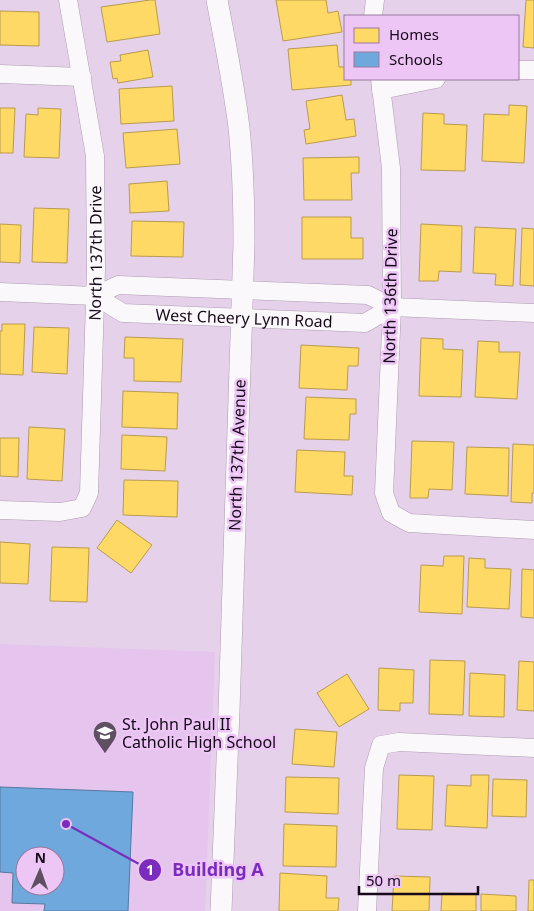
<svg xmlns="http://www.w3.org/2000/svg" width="534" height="911" viewBox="0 0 534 911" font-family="'Noto Sans',sans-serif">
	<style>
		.built { fill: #e5c4ed; fill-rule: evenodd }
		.homes { fill: #ffd966; stroke: #b99b4f }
		.schools { fill: #6fa8dc; stroke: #5478a2; fill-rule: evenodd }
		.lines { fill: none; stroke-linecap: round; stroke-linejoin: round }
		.minor-casing { stroke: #ac9cb0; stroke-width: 19 }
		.tertiary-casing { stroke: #ac9cb0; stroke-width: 22 }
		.minor { stroke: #fbf8fc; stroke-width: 18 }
		.tertiary { stroke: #fbf8fc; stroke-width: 21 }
		.labels { text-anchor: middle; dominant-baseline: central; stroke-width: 5; stroke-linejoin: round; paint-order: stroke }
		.street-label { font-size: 16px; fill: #160919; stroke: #edc6f6 }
		.poi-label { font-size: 16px; fill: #160919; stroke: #edc6f6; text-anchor: start }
		.leader { fill: none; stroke: #7b2cbf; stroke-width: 2 }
		.callout-dot { fill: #7b2cbf; stroke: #edc6f6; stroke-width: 2 }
		.mark-label { font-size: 15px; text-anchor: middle; font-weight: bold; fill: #fff }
		.callout-label { font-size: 18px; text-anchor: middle; font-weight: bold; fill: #7b2cbf; stroke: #edc6f6; stroke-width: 5; stroke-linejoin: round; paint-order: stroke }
	</style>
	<rect width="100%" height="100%" fill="#e6d1eb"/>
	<path class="built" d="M0,644L215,652L205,911H0ZM25,856H55V886H25Z"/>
	<g class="homes">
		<path d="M150,0H155L160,34L107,42L101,7Z"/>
		<path d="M276,0H326L328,13L338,11L342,32L283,41Z"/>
		<path d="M526,0H534V48L523,47Z"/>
		<path d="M0,11L39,12V46L0,45Z"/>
		<path d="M337,45L339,67H345V79H351V85L292,90L288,49Z"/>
		<path d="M148,50L153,77L118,83L117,78L113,79L110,62L121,61L120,55Z"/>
		<path d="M172,86L174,121L121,124L119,89Z"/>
		<path d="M342,95L346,120L354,119L356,136L306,144L304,130L310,129L306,101Z"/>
		<path d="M509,105L527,106L524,163L482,161L484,114L509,115Z"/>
		<path d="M0,108H15L13,153H0Z"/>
		<path d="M38,108L61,109L59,158L24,157L26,114L38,115Z"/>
		<path d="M423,113L444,114V124L467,125L465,171L421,170Z"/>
		<path d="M177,129L180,164L126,168L123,133Z"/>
		<path d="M359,157V173H351L352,200H304L303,158Z"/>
		<path d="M167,181L169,211L130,213L129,184Z"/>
		<path d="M34,208L69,209L67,263L32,262Z"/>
		<path d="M302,217H351V238H363V259H302Z"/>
		<path d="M132,221L184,222L183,257L131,256Z"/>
		<path d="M0,224L21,225L20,263L0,262Z"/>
		<path d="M421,224L462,226L461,272L439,271L438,281H419Z"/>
		<path d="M475,227L516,229L513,286L495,285L496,274L473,273Z"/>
		<path d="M522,228L534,229V286L520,285Z"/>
		<path d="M2,324H25L23,375L0,374V331H2Z"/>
		<path d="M34,327L69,328L67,374L32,372Z"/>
		<path d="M125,337L183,339L181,382L134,381V358H124Z"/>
		<path d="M421,338L443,339V349L463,350L461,397L419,396Z"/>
		<path d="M478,341L499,342V352H520L517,399L475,397Z"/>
		<path d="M301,345L359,348L358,366H348L347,390L299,388Z"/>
		<path d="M123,391L178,393L177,429L122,427Z"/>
		<path d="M306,397L356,399V414H350L349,440L304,439Z"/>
		<path d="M29,427L65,429L62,481L27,479Z"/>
		<path d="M122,435L167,437L165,471L121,469Z"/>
		<path d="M0,438H19L18,477L0,476Z"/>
		<path d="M412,441L454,442L452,490L429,489L428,498H410Z"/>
		<path d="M513,444L534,445V493H532V503L511,502Z"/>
		<path d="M467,447L509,448L508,496L465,494Z"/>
		<path d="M297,450L345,452L344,476H353L352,495L295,492Z"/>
		<path d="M124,480L178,481L177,517L123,515Z"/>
		<path d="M117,520L152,545L131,573L97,548Z"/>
		<path d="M0,542L30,544L28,584L0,583Z"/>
		<path d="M52,547L89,548L87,602L50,601Z"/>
		<path d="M444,556H464L462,614L419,612L421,565L443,566Z"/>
		<path d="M469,558L485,559V568L511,569L509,609L467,607Z"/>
		<path d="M522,569L534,570V618L521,617Z"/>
		<path d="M430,660L465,661L463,715L429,714Z"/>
		<path d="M519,661L534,662V711L517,710Z"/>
		<path d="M379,668L414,670L413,703H400V711L378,710Z"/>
		<path d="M470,673L505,675L504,717L469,716Z"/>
		<path d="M347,674L369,709L339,727L317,693Z"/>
		<path d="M295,729L337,732L334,767L292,764Z"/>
		<path d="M399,775L434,776L432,830L397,829Z"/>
		<path d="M471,775H489L487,828L445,826L447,785L471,786Z"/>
		<path d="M286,777L339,778L338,814L285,812Z"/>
		<path d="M493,779L527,780L526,817L492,816Z"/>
		<path d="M284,824L337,826L336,867L283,866Z"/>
		<path d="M280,873L327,876L326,898H339L338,911H279Z"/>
		<path d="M394,876L430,877L429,911H392Z"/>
		<path d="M529,880H534V911H528Z"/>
		<path d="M442,893L476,894V911H441Z"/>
		<path d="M481,894L516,896V911H481Z"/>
	</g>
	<path class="schools" d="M0,787L133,792L128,911H44L45,904L12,903L13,873L0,872ZM25,856H55V886H25Z"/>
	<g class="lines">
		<defs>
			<g id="minor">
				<path d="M373,16L375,0"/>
				<path d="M518,70H534"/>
				<path d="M0,74L82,77"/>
				<path d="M380,79L391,168L392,307L384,493L391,513L409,523L534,530"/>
				<path d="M381,90L436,79"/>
				<path d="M0,292L95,296L118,285L368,295L392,307L534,313"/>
				<path id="s1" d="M95,296L123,313L365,323L392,307"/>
				<path id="s2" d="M0,510L60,512L82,508L89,493L96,269L95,156L68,0"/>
				<path d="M367,911L374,768L381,745L399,742L534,748"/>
			</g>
			<path id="tertiary" d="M217,0C225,43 234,85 239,128C243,166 244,204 244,243L229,711L221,911"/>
		</defs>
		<use href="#minor" class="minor-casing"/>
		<use href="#tertiary" class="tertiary-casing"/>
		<use href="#minor" class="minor"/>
		<use href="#tertiary" class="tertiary"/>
	</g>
	<defs>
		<symbol id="school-pin" viewBox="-11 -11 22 30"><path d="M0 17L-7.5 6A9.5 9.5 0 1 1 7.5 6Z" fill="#5f4f62" stroke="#edc6f6"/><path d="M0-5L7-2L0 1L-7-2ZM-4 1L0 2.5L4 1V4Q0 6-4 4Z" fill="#fff"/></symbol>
	</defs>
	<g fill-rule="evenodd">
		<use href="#school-pin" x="91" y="719" width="28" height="38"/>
	</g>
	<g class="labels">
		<g class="street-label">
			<text stroke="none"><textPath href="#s2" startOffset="339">North 137th Drive</textPath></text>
			<text transform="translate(390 296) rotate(-89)">North 136th Drive</text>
			<text stroke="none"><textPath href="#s1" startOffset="154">West Cheery Lynn Road</textPath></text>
			<text transform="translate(237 455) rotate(-88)">North 137th Avenue</text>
		</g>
		<g class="poi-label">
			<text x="122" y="724">St. John Paul II<tspan x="122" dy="18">Catholic High School</tspan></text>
		</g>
	</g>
	<path class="leader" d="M66 824L150 870"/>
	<g class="callout-dot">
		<circle cx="66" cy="824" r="5"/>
		<circle cx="150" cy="870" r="12"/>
	</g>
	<g class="mark-label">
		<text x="150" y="875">1</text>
	</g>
	<g class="callout-label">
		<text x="218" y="876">Building A</text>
	</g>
	<rect x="344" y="15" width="175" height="65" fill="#edc6f6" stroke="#977a9e"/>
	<rect x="354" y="28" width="25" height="15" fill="#ffd966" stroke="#977a9e"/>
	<text x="389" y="40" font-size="15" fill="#160919">Homes</text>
	<rect x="354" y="52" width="25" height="15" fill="#6fa8dc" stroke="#977a9e"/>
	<text x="389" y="65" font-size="15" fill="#160919">Schools</text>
	<g transform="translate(40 871) rotate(2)"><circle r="24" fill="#edc6f6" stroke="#977a9e"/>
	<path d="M0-4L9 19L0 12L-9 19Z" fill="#5f4f62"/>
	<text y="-8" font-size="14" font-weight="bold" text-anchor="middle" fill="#160919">N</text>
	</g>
	<path d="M359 886v8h119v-8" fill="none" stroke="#160919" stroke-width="2.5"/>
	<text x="366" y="886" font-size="15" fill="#160919" stroke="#edc6f6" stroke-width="4" paint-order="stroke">50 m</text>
</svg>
